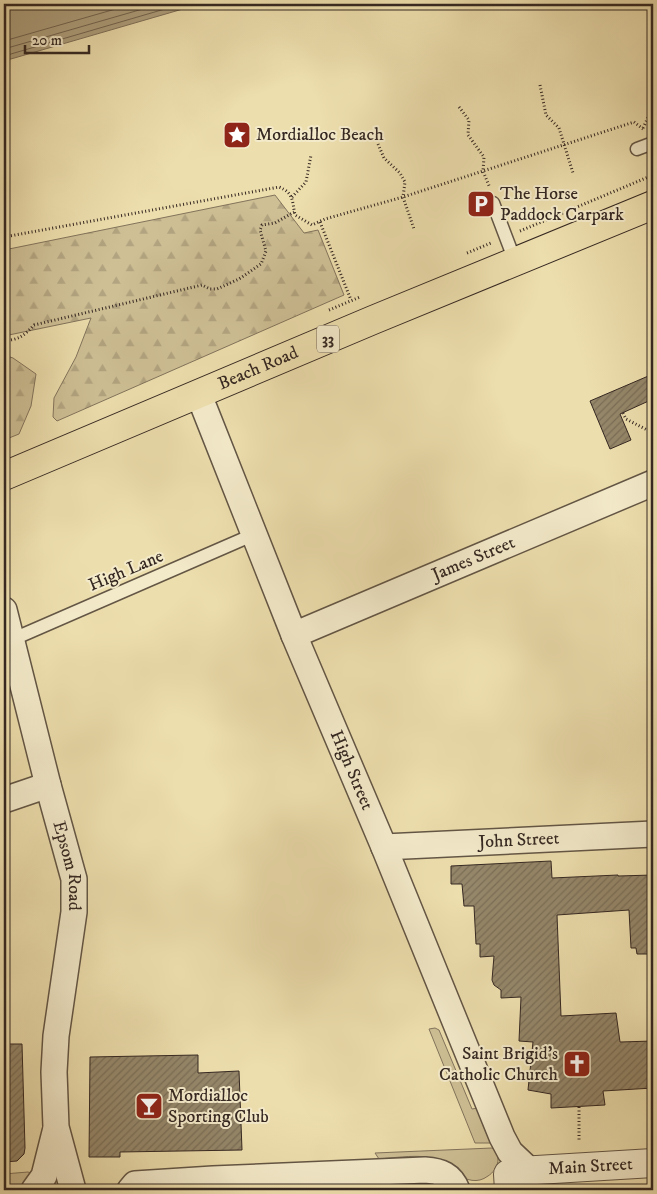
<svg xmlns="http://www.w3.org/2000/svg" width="657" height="1194" viewBox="0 0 657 1194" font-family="'IM FELL DW Pica',serif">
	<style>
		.grass { fill: #cebf95; stroke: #82745c }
		.forest { fill: url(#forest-firs); stroke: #82745c }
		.water { fill: #aea07e; stroke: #7e7059 }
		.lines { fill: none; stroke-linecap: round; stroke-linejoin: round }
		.shore { stroke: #726450; stroke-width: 1 }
		.building { fill: url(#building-hatch); stroke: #352822 }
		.service-casing { stroke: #635645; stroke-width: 15 }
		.minor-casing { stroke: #635645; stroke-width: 28 }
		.tertiary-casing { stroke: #635645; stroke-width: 30 }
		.primary-casing { stroke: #352822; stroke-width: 30 }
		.path { stroke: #352822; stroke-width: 3; stroke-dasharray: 1 2.5; stroke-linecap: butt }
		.service { stroke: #f3eaca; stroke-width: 12 }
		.minor { stroke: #f3eaca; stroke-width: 25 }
		.tertiary { stroke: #f3eaca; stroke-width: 28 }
		.primary { stroke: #eddead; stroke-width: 28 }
		.labels { text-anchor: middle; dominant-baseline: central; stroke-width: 4; stroke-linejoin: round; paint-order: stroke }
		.shield { fill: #f3eaca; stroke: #6e6254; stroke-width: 1 }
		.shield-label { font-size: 16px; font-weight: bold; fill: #352822 }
		.poi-label { font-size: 18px; fill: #352822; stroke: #f3eaca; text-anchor: start }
		.street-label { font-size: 18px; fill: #352822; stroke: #f3eaca }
	</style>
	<defs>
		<pattern id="forest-firs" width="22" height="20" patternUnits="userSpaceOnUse" patternTransform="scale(1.25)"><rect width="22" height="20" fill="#cebf95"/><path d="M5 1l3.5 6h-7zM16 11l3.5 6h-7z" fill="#b2a480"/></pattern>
		<pattern id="building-hatch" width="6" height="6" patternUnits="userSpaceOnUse" patternTransform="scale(1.25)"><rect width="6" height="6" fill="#95876a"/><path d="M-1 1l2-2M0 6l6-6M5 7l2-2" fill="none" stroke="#7a6e57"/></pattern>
	</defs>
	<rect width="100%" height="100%" fill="#eddead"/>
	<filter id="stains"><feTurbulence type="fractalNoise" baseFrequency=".004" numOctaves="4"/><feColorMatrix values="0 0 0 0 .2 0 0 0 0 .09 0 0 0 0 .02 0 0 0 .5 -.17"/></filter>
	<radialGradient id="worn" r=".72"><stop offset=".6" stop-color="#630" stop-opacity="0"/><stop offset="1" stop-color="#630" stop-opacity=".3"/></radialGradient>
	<g class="grass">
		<path d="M435,1028L439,1030L472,1109L478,1108L491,1143H475L429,1029Z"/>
		<path d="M492,1148C496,1150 498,1155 498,1161C497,1167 493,1173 488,1176C467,1192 444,1161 425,1157C414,1155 391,1158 379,1159L375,1153Z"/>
		<path d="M28,1172L31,1173C24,1185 18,1190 4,1190V1174Z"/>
	</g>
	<g class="forest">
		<path d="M275,195L304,233L318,230L344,295L57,421L53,417L54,398L76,357L91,318L4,336V250Z"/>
		<path d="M4,355L13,358L36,374L31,406L19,434L4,440Z"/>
	</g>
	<path class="water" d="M4,4H200L4,61Z"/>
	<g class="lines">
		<g class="shore">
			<path d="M4,41L133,4"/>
			<path d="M4,49L160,4"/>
			<path d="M4,56L182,4"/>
		</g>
	</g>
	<g class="building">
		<path d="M653,374V399L620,414L631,440L610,449L590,401Z"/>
		<path d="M551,861L552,878L618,875V876L653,875V954H637L636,948H631L629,910L557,915L561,1016L616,1013L620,1042L653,1041V1088L603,1091L605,1105L551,1108V1094L528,1090L533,1042L519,1041L521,997L501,998V990L494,985L492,980L494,956L480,957V944H476L474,906H464L462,884H451V866Z"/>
		<path d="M4,1044H22L25,1148L24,1154L17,1161L4,1162Z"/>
		<path d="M198,1055V1073L239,1071L242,1150L120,1152V1157H89L90,1057Z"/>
	</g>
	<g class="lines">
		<defs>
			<g id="service">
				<path d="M637,149L653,143"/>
				<path d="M493,203L515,261"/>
				<path d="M11,640L255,534"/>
			</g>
			<g id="minor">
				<path id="s1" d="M199,395L294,635L384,847L502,1137L510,1152L528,1169"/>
				<path id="s2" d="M4,610L48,785L74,879V912L56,1036L54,1072L56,1127L73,1190"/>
				<path id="s3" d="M294,635L653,483"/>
				<path d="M4,800L48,785"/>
				<path id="s4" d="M384,847L653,834"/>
				<path d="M34,1190L44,1176L55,1132"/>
				<path d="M130,1190L135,1184L213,1179L425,1170C441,1171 451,1175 457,1190"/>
			</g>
			<g id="tertiary">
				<path id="s5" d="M509,1190L508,1174L520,1171L653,1163"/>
			</g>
			<g id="primary">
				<path id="s6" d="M4,476L373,320L653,205"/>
			</g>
		</defs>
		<use href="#service" class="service-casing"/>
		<use href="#minor" class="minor-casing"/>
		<use href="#tertiary" class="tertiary-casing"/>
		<use href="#primary" class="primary-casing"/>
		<g class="path">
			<path d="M540,85L546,115L559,128L573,173"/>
			<path d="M459,107L469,120L468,135L484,157L483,171L490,188"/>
			<path d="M643,128L653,107"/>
			<path d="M378,144L384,158L400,173L405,182L403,197L414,229"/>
			<path d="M292,197L306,182L311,155"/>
			<path d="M320,222L351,300"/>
			<path d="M520,231L653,175"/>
			<path d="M4,237L279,187C294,193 292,201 295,215L312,225L325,219L403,197L634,122L643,129"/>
			<path d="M467,253L491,243"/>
			<path d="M329,310L360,297"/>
			<path d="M4,341C19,339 23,337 34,325L202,285L210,289H217L239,279L261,264L266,251L260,230L262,225L275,223L294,212"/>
			<path d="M623,413L626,419L653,433"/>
			<path d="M579,1107V1141"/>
		</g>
		<use href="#service" class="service"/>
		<use href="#minor" class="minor"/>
		<use href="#tertiary" class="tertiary"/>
		<use href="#primary" class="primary"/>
	</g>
	<defs>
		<symbol id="sight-square" viewBox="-11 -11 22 22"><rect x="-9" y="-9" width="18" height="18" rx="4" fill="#8f2418" stroke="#f3eaca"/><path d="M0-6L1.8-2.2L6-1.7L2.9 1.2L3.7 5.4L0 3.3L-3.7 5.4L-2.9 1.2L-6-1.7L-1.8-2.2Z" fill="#fff"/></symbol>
		<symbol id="parking-square" viewBox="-11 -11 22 22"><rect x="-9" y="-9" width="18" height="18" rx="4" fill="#8f2418" stroke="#f3eaca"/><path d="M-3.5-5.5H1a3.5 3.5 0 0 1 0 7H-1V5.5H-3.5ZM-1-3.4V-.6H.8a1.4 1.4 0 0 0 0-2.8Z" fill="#fff"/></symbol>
		<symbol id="church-square" viewBox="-11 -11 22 22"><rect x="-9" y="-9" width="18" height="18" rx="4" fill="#8f2418" stroke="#f3eaca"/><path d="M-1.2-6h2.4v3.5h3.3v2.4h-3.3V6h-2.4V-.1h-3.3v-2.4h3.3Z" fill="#fff"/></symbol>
		<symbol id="bar-square" viewBox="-11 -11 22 22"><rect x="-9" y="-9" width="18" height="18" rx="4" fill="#8f2418" stroke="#f3eaca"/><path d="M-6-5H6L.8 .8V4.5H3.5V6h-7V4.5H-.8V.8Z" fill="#fff"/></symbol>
	</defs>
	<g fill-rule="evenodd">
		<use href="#sight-square" x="221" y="119" width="32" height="32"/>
		<use href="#parking-square" x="465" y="188" width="32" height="32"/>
		<use href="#church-square" x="561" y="1048" width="32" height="32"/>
		<use href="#bar-square" x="133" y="1090" width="32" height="32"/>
	</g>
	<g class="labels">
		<rect class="shield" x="317" y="325.5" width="22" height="27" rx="4"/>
		<g class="shield-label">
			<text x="328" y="339">33</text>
		</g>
		<g class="poi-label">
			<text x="256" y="135">Mordialloc Beach</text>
			<text x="500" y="194">The Horse<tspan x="500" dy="21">Paddock Carpark</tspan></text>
			<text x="558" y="1054" text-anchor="end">Saint Brigid's<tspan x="558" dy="21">Catholic Church</tspan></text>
			<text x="168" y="1096">Mordialloc<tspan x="168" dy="21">Sporting Club</tspan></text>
		</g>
		<g class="street-label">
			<text stroke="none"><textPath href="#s6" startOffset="276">Beach Road</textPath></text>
			<text stroke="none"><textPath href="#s3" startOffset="195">James Street</textPath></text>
			<text transform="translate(126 571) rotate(-23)">High Lane</text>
			<text stroke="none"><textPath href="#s1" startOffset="405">High Street</textPath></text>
			<text stroke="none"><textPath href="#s4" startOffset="135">John Street</textPath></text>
			<text stroke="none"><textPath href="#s2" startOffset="264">Epsom Road</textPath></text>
			<text stroke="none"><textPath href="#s5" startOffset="99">Main Street</textPath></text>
		</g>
	</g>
	<rect width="657" height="1194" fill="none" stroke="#eddead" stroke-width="20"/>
	<rect x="5" y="5" width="647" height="1184" fill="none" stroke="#352822" stroke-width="2.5"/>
	<rect x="10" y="10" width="637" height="1174" fill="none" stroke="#352822"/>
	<path d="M25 45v8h64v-8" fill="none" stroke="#352822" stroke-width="2.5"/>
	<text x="32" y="45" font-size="15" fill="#352822" stroke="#f3eaca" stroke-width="4" paint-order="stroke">20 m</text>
	<rect width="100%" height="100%" filter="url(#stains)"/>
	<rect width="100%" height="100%" fill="url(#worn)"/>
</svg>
